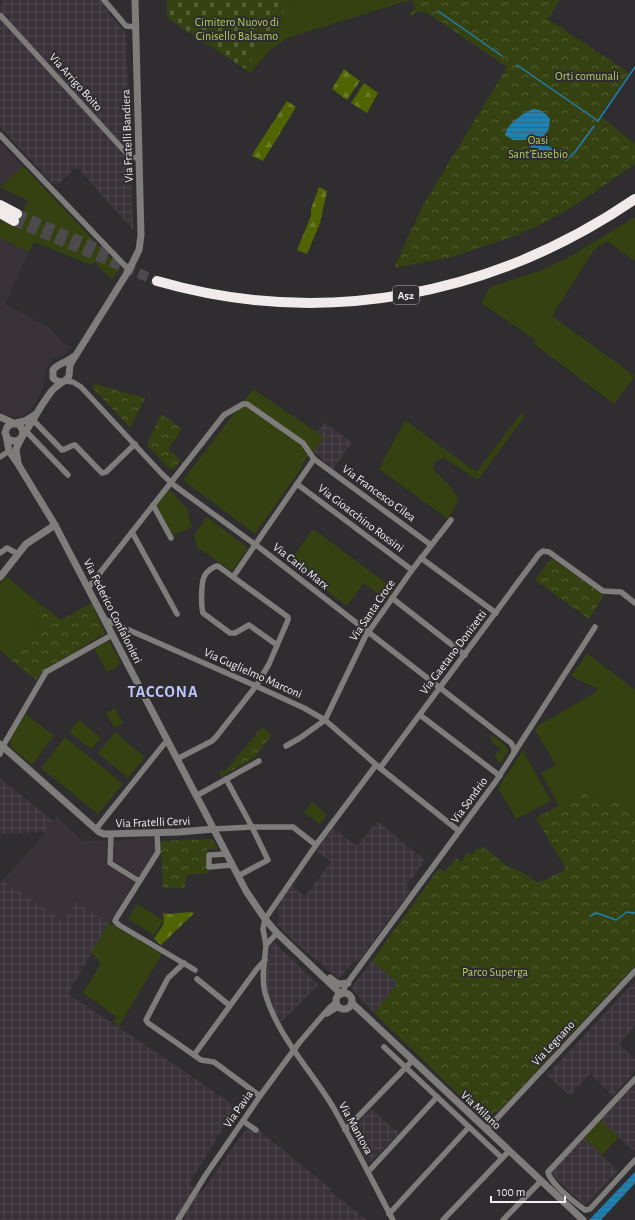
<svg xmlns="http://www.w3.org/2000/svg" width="635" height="1220" viewBox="0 0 635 1220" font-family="'Alegreya Sans',sans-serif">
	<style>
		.built { fill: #393239 }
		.industrial { fill: url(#industrial-grid) }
		.green { fill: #354110 }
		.forest { fill: url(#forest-firs) }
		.cemetery { fill: url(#cemetery-stones) }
		.park { fill: url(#park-crowns) }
		.water { fill: url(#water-rules) }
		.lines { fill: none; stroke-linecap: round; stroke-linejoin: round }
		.stream { stroke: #1f81b2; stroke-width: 1.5 }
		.motorway-tunnel { stroke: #4c4a4c; stroke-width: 10; stroke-dasharray: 10 5; stroke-linecap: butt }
		.minor { stroke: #7f7d7c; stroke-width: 5.5 }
		.tertiary { stroke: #7f7d7c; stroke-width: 7 }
		.motorway { stroke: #f0ebea; stroke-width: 10 }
		.labels { text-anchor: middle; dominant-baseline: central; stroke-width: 4; stroke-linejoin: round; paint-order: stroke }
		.shield { fill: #2f2d2f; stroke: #b6b4b6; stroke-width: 1 }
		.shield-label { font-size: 11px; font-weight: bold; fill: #f0eef0 }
		.park-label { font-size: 12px; fill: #b0ce5e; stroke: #2f2d2f }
		.street-label { font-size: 12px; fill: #f0eef0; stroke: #2f2d2f }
		.district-label { font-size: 16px; font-weight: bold; letter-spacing: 1px; fill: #bec5fe; stroke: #2f2d2f }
	</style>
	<defs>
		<pattern id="industrial-grid" width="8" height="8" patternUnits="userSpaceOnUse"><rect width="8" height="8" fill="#393239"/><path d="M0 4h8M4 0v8" fill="none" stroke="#4c464c"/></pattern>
		<pattern id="forest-firs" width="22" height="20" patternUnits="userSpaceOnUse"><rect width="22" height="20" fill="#506402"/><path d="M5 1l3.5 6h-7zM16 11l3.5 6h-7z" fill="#6a7a27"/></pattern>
		<pattern id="cemetery-stones" width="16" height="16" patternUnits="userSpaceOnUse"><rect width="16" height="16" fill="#354110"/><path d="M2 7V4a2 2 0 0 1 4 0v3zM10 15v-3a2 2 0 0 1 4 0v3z" fill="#535d33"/></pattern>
		<pattern id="park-crowns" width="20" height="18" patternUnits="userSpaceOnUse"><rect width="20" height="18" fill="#354110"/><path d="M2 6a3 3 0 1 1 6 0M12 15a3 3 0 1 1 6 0" fill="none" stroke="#535d33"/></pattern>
		<pattern id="water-rules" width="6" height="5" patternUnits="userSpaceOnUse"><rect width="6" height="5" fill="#1f81b2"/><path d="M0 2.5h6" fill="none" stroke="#2f6a88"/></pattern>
	</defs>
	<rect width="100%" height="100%" fill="#2f2d2f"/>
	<g class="built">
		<path d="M0,142L23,166L0,187Z"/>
		<path d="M0,238L29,252L5,304L50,328L65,344L72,347L62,358L59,356L57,359L53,357L46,369L44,386L33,407L25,415L17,417L8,416L1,412L0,410Z"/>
		<path d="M57,816L83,841L107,840L106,864L135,882L109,923L76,903L64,921L3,880L33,847Z"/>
		<path d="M153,837L156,850L139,877L113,860L114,841Z"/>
	</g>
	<g class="industrial">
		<path d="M4,0H101L110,10L107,12L126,33L133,230L77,167L57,185H54L0,127V6Z"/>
		<path d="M325,423L352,442L333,469L314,452L323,437L316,432Z"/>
		<path d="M0,778L53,821L44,832L0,834Z"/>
		<path d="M377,821L425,860L407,885L411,890L358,962L354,961L339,979L320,963L295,943L277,925L279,919L277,905L291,886L305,896L331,862L316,851L333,828L357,846Z"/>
		<path d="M3,880L64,921L76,902L109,923L68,994L153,1050L236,1107L189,1184L201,1193L250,1123L331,1189L330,1191L367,1220H0V884Z"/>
		<path d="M274,942L318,985L281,1022L272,1005L267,991L266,981L270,944Z"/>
		<path d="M372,961L398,983L374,1013L351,988Z"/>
		<path d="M635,981V1026L619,1044L635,1059V1071L613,1096L590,1074L570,1096L547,1075Z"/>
		<path d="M635,1083V1152L600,1120Z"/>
		<path d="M371,1109L399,1133L370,1163H367L351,1133L352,1129Z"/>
		<path d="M584,1138L618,1171L586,1204H583L552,1175V1171Z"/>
	</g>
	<g class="green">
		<path d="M291,0H410L287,38L270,50L251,73L245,69Z"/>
		<path d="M23,166L120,268L112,280L95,262L91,265L34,242L29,252L0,238V220L15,227L28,201L0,187Z"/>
		<path d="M635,217V261L607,241L594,250L552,316L635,376L614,404L534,344L536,340L481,303L490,287L539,271L571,256Z"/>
		<path d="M253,389L324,437L314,452L310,454L301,465L303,466L255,534L183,480Z"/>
		<path d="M523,411L524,415L522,420L478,480L444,458L434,462L433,469L448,484L458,497L456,505L448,519L379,469L405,420L476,472Z"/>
		<path d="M167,491H171L187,509L192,528L172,535L157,505Z"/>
		<path d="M207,517L248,548L232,571L197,547L194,535Z"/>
		<path d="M313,529L394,589L386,600L364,583L347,606L315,582L319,577L292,558Z"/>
		<path d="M6,576L45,608L31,617L41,626L11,660L0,650V584Z"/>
		<path d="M109,641L121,664L107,672L94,648Z"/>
		<path d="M587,653L635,690V810L620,798L603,804L586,791L559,806L541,773L556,765L535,730L537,726L593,694L598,689L571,676Z"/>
		<path d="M115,708L123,723L114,728L106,713Z"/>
		<path d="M26,714L54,736L32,765L11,747L10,738Z"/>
		<path d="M79,720L101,738L91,749L69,732Z"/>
		<path d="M115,732L145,757L128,778L98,753Z"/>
		<path d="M490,734C497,739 506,743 508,751L500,764L494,755L500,751V748L492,743Z"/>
		<path d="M65,737L123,784L98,814L41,768Z"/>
		<path d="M523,750L551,801L516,819L498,788Z"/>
		<path d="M312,802L327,815L320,824L304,813Z"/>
		<path d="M137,904L163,920L154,935L128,919Z"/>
		<path d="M109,923L162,954L119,1026L113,1022L117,1017L83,993L100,965L98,959L91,953Z"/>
		<path d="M600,1120L619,1137L602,1155L584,1138Z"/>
	</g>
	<g class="forest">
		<path d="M344,69L360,81L347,100L332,89Z"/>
		<path d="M364,83L378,93L367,113L351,103Z"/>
		<path d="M287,101L296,107L263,161L252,156L255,150Z"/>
		<path d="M319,187L327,191L320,223L307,254L297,250L311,216V209Z"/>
		<path d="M189,912L194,913L161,945L154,939C160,928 166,927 163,913L170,914Z"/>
	</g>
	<path class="cemetery" d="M167,0H291L245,69L167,18Z"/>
	<g class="park">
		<path d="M412,0H560L548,19L629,73L600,116L635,144V164L580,202L544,223L517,235L452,257L394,268L423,205L507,67L426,12H415L412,16L409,15L415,7Z"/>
		<path d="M95,384L145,398L130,428L92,387Z"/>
		<path d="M161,414L182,429L168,449L181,460L174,469H171L169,468L147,445Z"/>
		<path d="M551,558L604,595L589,619L535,580Z"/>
		<path d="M91,603L105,633L71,654L46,668L36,680L11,660L41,626L31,617L45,608L61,620Z"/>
		<path d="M262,727L272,735L255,757L221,777L219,773L227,769Z"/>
		<path d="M586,791L603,804L620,798L635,810V965L500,1110L489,1115L477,1112L374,1013L398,983L372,961L437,871L441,869L445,872L456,858L461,862L468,852L472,855L475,850L483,847L507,866L522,872L535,881L542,882L566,869L536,818Z"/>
		<path d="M212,839L218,849H207L208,873L186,875L185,888H163L161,841Z"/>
	</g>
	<g class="water">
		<path d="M533,109C540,109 546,113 550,119L549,128L543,139L547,145L559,153V157L557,158C548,159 535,157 531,148C529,144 530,142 526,140H513L505,135C506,125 524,112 533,109Z"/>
		<path d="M635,1172V1183L601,1220H589Z"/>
	</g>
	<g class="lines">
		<g class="stream">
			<path d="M438,11L502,56"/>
			<path d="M517,65L598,121L635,67"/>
			<path d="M558,158L560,159H564"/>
			<path d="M566,160L575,152L594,126"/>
			<path d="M590,916L597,913L616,920L627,912L635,913"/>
		</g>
		<g class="motorway-tunnel">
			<path d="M17,214L115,256"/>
			<path d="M14,221L157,281"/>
		</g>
		<g class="minor">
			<path d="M104,0L126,26L135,27"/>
			<path d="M1,16L130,157L139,158"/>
			<path d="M0,135L129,270"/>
			<path d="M65,381L73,382L81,387L162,474L175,486L264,551L511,743L514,748V753"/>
			<path d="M34,421L62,450C67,449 69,446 75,445L102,473L106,472L135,444"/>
			<path d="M24,429L68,475"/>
			<path d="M0,457L9,451"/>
			<path d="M297,484L412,570"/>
			<path d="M153,505L171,538"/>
			<path d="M132,532L177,614"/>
			<path d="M0,553L7,548L18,554"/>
			<path d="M421,558L496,613"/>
			<path d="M233,577L218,566C213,566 206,572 204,577C201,584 201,606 203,613L230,633H235L249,625L277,645"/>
			<path d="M88,588L224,415L243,404H247L303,443L314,459L431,545"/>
			<path d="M392,598L465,655"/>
			<path d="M104,619L256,686L304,708L325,720L380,768L459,831"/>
			<path d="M420,715L500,776"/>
			<path d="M286,746L300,738L325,720L365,637L412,570L451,520"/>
			<path d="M0,754L3,746L46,672L112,635"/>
			<path d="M177,759L212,741L216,737L256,686L269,664L288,620V617L233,577L314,459"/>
			<path d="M380,768L539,554L543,551L549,552L603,591L621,592L635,603"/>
			<path d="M226,779L252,827L268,860L238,876"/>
			<path d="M196,796L259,761"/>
			<path d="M96,829L164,744L168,742"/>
			<path d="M214,829L252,827H293L316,845"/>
			<path d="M157,833L158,852L117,917L115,921L119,925L195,970"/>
			<path d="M111,835L110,863L139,881"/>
			<path d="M226,854L209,855V867L232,865"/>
			<path d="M277,933L266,945C265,960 261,978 265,993C278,1037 310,1069 333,1107C354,1144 373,1182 393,1220"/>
			<path d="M266,945L263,929L265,919L316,845L376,765"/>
			<path d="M184,963L168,978L146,1020L148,1023L194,1055L256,970L265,960"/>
			<path d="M197,979L229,1005"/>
			<path d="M344,993V989L346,985L496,781L595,627"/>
			<path d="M327,1014L338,1007"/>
			<path d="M384,1047L502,1158"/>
			<path d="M194,1055L201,1060L214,1062L260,1096"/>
			<path d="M635,1079L548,1172C550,1183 575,1203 585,1210L590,1209L635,1160"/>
			<path d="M243,1121L256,1130"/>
			<path d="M345,1130L412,1061"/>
			<path d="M486,1130L635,971"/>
			<path d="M368,1172L437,1097"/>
			<path d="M389,1214L469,1127"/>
			<path d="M178,1220L205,1176L260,1096L299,1043L329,1008L336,1002"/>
			<path d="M443,1220L509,1151"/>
			<path d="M503,1220L541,1181"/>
		</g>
		<g class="tertiary">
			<path d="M61,382L57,381L53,378V370C57,364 66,363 73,357"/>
			<path d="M0,417L13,423"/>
			<path d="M16,423L25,421L36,414"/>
			<path d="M6,435L9,451L18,464L55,525L246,891L265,919L277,933L341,994"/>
			<path d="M22,437L23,431L19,424H12L7,427L5,433L8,439C13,442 18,442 22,437C32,423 40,406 51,392C56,385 63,383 68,378C71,373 68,368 71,363L129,270L139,250L141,235L135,0"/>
			<path d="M18,463L16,449L21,439"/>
			<path d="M0,577L26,544L55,525"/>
			<path d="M0,744L99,832L104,834L179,832L214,829"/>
			<path d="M330,978L338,984L348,983"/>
			<circle cx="344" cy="1001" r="8"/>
			<path d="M352,1003L583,1220"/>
		</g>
		<g class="motorway">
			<path d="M0,205L17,214"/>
			<path d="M0,213L14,221"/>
			<path d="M157,281C324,329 493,296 635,199"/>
		</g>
	</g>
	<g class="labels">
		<rect class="shield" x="393" y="286" width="26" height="18" rx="3"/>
		<g class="shield-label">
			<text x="406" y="295">A52</text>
		</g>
		<g class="park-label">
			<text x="237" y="22">Cimitero Nuovo di<tspan x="237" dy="14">Cinisello Balsamo</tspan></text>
			<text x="587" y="76">Orti comunali</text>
			<text x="538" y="140">Oasi<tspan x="538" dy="14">Sant'Eusebio</tspan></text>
			<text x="495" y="972">Parco Superga</text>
		</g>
		<g class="street-label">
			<text transform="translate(76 82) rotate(48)">Via Arrigo Boito</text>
			<text transform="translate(127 136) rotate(-92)">Via Fratelli Bandiera</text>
			<text transform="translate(379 493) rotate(36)">Via Francesco Cilea</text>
			<text transform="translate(361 518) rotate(37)">Via Gioacchino Rossini</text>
			<text transform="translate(301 566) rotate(38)">Via Carlo Marx</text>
			<text transform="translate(372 610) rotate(-56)">Via Santa Croce</text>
			<text transform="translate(113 611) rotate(63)">Via Federico Confalonieri</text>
			<text transform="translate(453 652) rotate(-53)">Via Gaetano Donizetti</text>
			<text transform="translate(253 673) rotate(24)">Via Guglielmo Marconi</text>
			<text transform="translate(469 800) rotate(-54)">Via Sondrio</text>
			<text transform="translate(153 822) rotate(-2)">Via Fratelli Cervi</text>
			<text transform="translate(553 1043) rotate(-47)">Via Legnano</text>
			<text transform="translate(238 1109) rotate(-55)">Via Pavia</text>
			<text transform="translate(481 1110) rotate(43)">Via Milano</text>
			<text transform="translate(356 1128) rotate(61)">Via Mantova</text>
		</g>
		<g class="district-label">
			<text x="163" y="692">TACCONA</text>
		</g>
	</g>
	<path d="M491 1196v6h74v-6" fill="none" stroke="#f0eef0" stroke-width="2"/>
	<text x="497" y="1196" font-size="12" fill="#f0eef0" stroke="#2f2d2f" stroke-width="3" paint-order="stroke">100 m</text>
</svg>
